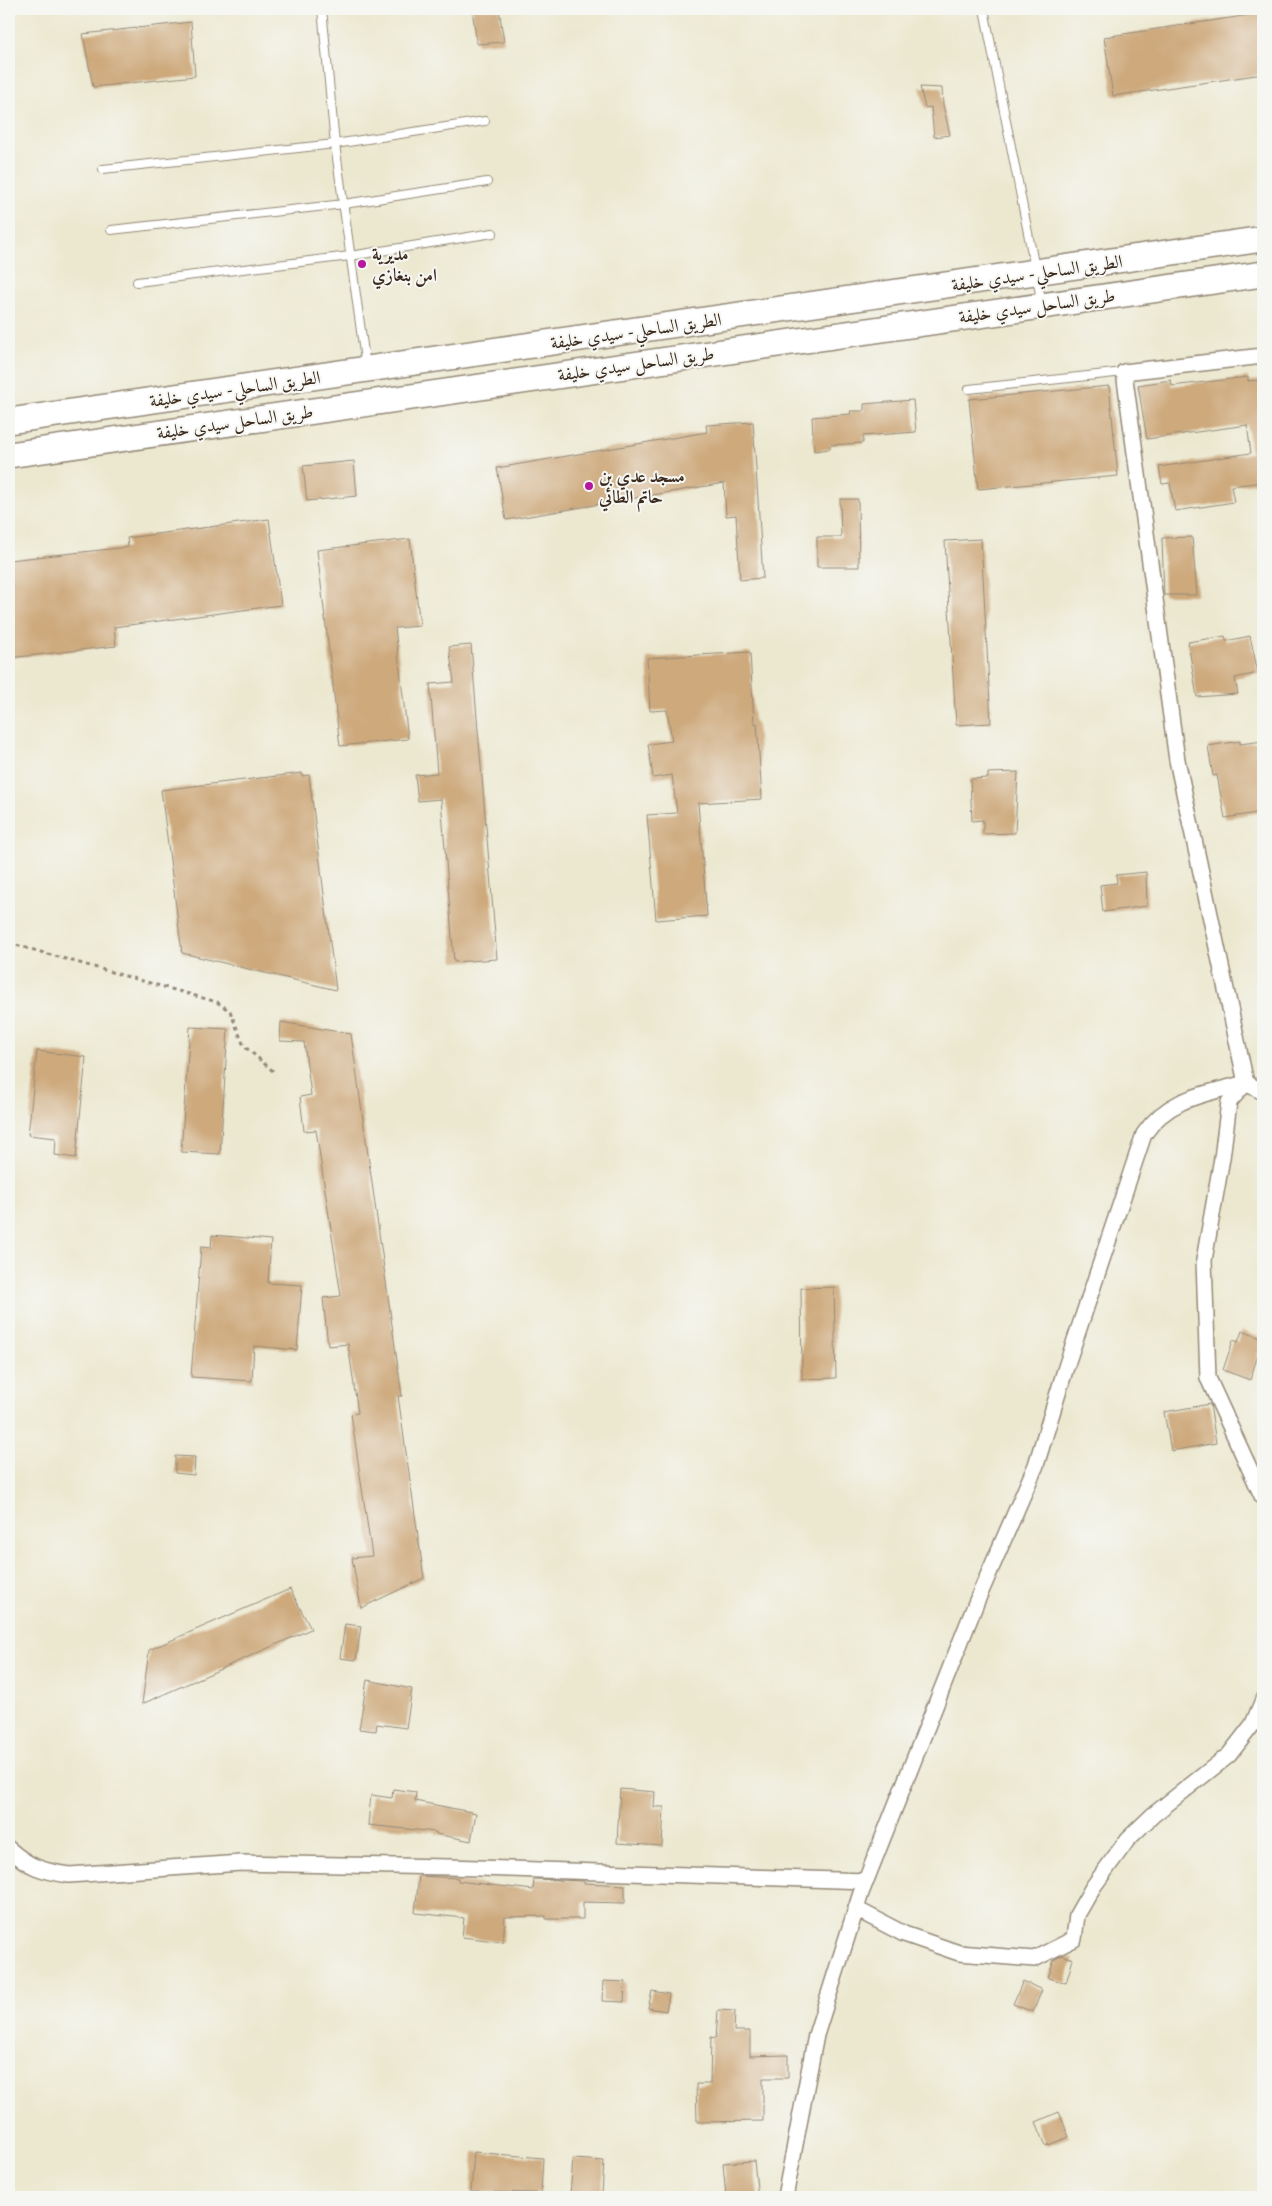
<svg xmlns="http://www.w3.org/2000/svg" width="1272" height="2206" viewBox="0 0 1272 2206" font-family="'IM FELL Great Primer',Amiri,serif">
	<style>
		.building { fill: #cda97b }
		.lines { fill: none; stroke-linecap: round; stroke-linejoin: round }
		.service-casing { stroke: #948977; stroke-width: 10 }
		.minor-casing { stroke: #948977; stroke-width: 18 }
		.trunk-casing { stroke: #948977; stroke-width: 28 }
		.path { stroke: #948977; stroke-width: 3; stroke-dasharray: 4 4; stroke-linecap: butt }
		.service { stroke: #fff; stroke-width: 8 }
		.minor { stroke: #fff; stroke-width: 15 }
		.trunk { stroke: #fff; stroke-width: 25 }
		.poi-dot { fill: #b5179e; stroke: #f6f6f2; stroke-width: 2 }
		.labels { text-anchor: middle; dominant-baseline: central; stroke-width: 4; stroke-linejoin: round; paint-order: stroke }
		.poi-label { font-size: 18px; font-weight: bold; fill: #3b2a1e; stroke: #f6f6f2; text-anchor: start }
		.street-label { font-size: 18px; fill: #3b2a1e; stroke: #f6f6f2 }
	</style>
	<rect width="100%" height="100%" fill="#f6f6f2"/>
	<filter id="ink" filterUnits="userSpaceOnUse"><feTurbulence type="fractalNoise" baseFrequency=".02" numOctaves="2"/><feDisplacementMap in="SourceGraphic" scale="10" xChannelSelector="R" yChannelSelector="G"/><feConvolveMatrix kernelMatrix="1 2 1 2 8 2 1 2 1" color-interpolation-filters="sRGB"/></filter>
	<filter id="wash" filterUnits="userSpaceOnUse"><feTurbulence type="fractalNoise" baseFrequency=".0096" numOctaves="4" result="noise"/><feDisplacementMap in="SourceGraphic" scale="20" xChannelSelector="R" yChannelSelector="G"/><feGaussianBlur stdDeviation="1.12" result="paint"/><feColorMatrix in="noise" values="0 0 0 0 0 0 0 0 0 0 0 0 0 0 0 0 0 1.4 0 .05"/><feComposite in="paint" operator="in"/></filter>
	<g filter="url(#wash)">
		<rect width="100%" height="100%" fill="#ece8d0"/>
		<g id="blocks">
			<g class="building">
				<path d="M472,9H499L504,42L477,44Z"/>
				<path d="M1263,13V74L1113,96L1104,37Z"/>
				<path d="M191,22L195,76L93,87L83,34Z"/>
				<path d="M920,87L942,88L943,105L950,135L934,137L931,107L925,108Z"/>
				<path d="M1248,377V381L1263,380V482L1231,486L1234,502L1175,511L1170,483L1162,484L1159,467L1251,453L1247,425L1147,439L1138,385L1171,380L1172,386Z"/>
				<path d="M1109,386L1118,476L978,489L969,399Z"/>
				<path d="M913,400L916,432L863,436V443L830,445V449L814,451L812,417L851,414L850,411H864V404Z"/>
				<path d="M753,422L763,578L740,580L736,515L726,516L724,483L506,520L497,468L707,432L706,425Z"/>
				<path d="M354,461L357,496L307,501L303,466Z"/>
				<path d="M840,499H858L859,567H817V537H841Z"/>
				<path d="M269,519L281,605L114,627L116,646L9,658V560L128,547L127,538Z"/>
				<path d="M1192,537L1197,595H1164L1162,538Z"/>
				<path d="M410,539L420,626L395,628L408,739L340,746L317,550Z"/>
				<path d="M981,539L991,723L956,725L945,541Z"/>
				<path d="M1225,636L1226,641L1250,636L1258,673L1235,678L1238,694L1197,697L1188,642Z"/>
				<path d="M471,645L497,959L454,962L441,799L418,801L415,775L437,773L430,684L454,682L449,647Z"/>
				<path d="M750,652L754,723H757L762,799L698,803L707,916L656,920L647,815L677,813L672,775L653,778L648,744L672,741L667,710L650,711L647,658Z"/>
				<path d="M1240,741V744L1263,741V812L1225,818L1217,775L1213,776L1208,746Z"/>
				<path d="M1018,772L1015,833L983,834V820L972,821L970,779L988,778V773Z"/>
				<path d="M302,773V776L309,775L336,990L182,953L161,790Z"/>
				<path d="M1146,872L1147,906L1103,912L1100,885L1117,883L1116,875Z"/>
				<path d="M281,1022L351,1034L402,1396H398L424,1578L361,1608L352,1558L372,1556L351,1414L358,1413L348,1344L328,1346L323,1298L341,1296L316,1130L304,1131L300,1097L311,1095L304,1042L280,1041Z"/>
				<path d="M190,1027L228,1029L220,1154L181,1152Z"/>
				<path d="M37,1051L86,1057L76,1158L55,1155L56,1138L28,1135Z"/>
				<path d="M212,1235L271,1240L268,1283L302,1285L297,1350L254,1346L252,1381L191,1377L201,1247L211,1248Z"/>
				<path d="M834,1287L836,1378L802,1379L801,1288Z"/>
				<path d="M1242,1331L1263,1339L1250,1380L1223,1370L1233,1340L1238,1342Z"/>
				<path d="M1210,1404L1216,1443L1171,1451L1164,1412Z"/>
				<path d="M175,1456L195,1457L194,1475L175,1473Z"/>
				<path d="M290,1589L311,1629L142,1704L149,1650Z"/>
				<path d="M345,1624L361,1626L356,1660L340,1658Z"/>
				<path d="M367,1680L412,1689L406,1728L377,1724L376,1731L359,1729Z"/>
				<path d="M393,1789L416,1792L415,1801L476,1813L471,1841L436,1834V1832L368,1825L371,1795L392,1798Z"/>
				<path d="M620,1789L655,1792L654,1807H664L662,1846L617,1843Z"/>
				<path d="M419,1876L458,1878V1881L533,1890L534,1879L584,1881V1883L625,1885V1903L583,1902V1919H546V1916L505,1917L503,1942L462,1937L464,1918L415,1913Z"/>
				<path d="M1062,1955L1073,1959L1066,1983L1048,1978L1054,1960Z"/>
				<path d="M603,1981L625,1982L624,2002L602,2001Z"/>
				<path d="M1023,1981L1042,1990L1033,2012L1013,2004Z"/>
				<path d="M652,1991L669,1994L666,2011L648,2008Z"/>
				<path d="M718,2010L735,2011L734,2031H750V2056L788,2055V2078H763V2121L697,2122L696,2084H710L711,2037L716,2038Z"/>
				<path d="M1059,2112L1069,2137L1046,2146L1036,2122Z"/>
				<path d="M474,2152L543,2158L541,2193L471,2192Z"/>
				<path d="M573,2159L604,2161L602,2195H570Z"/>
				<path d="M754,2161L758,2197H726L723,2163Z"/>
			</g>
		</g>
	</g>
	<g filter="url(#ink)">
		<use href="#blocks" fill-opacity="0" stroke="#948977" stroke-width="1"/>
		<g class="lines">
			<defs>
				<g id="service">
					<path d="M322,9L335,144L366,367"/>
					<path d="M984,9L1042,304"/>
					<path d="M103,169L335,144L485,121"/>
					<path d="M111,230L344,204L487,182"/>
					<path d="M137,282L350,256L493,233"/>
					<path d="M969,389L1124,372"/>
				</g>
				<g id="minor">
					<path d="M1246,1083L1177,760L1124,372L1263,356"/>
					<path d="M1246,1083L1229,1102L1222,1158L1204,1260L1208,1378L1263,1498"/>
					<path d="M9,1849C29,1867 42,1871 69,1875L241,1863L449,1867L866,1881"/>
					<path d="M856,1909L904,1934L959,1953L1034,1959L1074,1939L1077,1915L1093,1887L1128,1839L1153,1815L1229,1755L1253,1724L1263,1700"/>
					<path d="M785,2197L816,2035L861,1893L976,1603L1036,1465L1066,1367L1144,1134C1169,1097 1206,1094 1246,1083L1263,1092"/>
				</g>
				<g id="trunk">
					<path d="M9,421L1263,239"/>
					<path d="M9,455L1263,274"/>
				</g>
			</defs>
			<use href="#service" class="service-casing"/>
			<use href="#minor" class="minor-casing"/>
			<use href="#trunk" class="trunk-casing"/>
			<path class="path" d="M9,943L217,1002L230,1011L244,1046L274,1072"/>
			<use href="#service" class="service"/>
			<use href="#minor" class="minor"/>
			<use href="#trunk" class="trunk"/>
		</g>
	</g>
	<g class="poi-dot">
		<circle cx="362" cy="264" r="5"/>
		<circle cx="589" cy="486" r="5"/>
	</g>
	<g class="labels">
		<g class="poi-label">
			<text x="372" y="254">مديرية<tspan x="372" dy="21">امن بنغازي</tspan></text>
			<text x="599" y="476">مسجد عدي بن<tspan x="599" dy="21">حاتم الطائي</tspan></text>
		</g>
		<g class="street-label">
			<text transform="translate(1037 273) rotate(-8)">الطريق الساحلي- سيدي خليفة</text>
			<text transform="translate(1037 306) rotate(-8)">طريق الساحل سيدي خليفة</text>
			<text transform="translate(636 331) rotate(-8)">الطريق الساحلي- سيدي خليفة</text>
			<text transform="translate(636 364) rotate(-8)">طريق الساحل سيدي خليفة</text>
			<text transform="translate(235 389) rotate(-8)">الطريق الساحلي- سيدي خليفة</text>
			<text transform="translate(235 422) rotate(-8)">طريق الساحل سيدي خليفة</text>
		</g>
	</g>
	<rect width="1272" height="2206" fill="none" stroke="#f6f6f2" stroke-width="30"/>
</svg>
